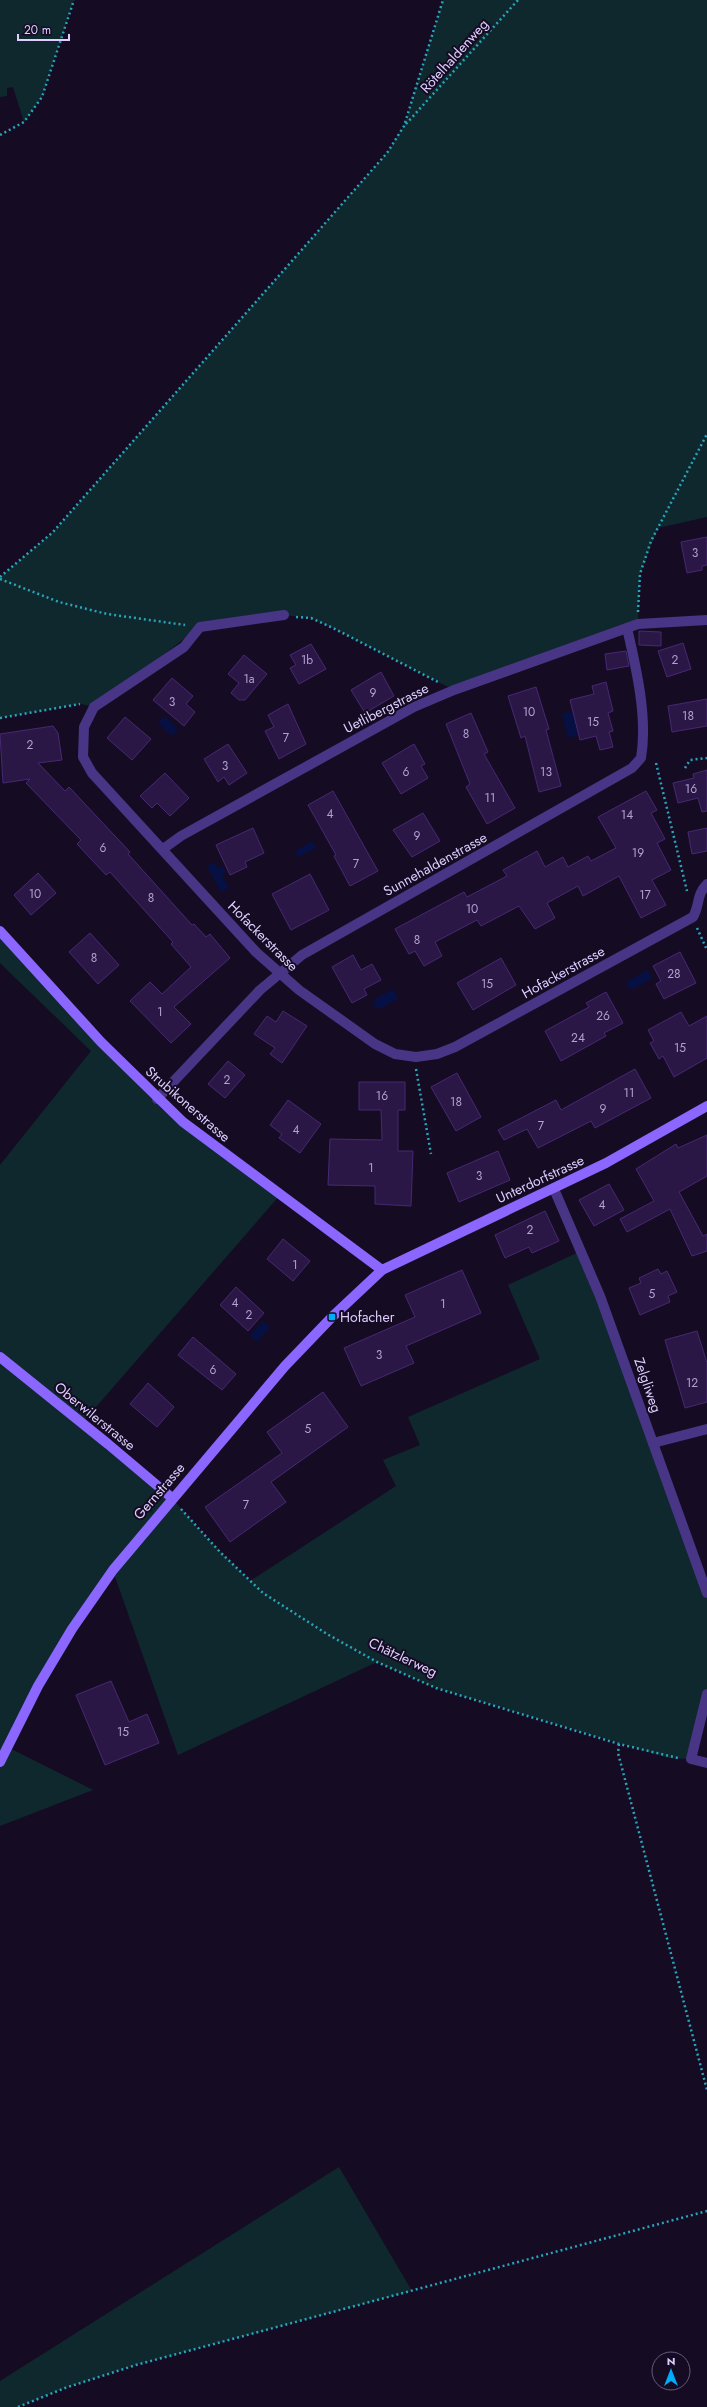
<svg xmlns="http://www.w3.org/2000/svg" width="707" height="2407" viewBox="0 0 707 2407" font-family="Jost,sans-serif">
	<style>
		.green { fill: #0f282e }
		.water { fill: #061043 }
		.building { fill: #2b1746; stroke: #472873 }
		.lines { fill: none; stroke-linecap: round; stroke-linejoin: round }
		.path { stroke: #27a5bb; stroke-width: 2.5; stroke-dasharray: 2 3; stroke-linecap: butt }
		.street { stroke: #493586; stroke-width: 10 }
		.secondary { stroke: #8b66ff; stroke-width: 10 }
		.poi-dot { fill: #00acfa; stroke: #150c24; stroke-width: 1.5 }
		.labels { text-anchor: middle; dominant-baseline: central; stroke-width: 4; stroke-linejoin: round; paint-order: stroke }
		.number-label { font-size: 12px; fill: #b2a1d1 }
		.street-label { font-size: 14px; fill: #dfcfff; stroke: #150c24 }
		.poi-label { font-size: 14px; fill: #dfcfff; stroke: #150c24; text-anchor: start }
	</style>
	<rect width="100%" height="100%" fill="#150c24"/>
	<g class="green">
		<path d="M0,0H74L42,97L24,122L13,87L7,88V96L0,97Z"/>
		<path d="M443,0H707V517L658,528L640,574L638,624L454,690L333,628L310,618L284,615L200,627L94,707L81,704L0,718V577L53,532L387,153L404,126Z"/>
		<path d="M0,931L134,1077L280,1195L83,1422L172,1498L203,1534L250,1581L396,1486L383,1460L420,1445L408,1417L540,1359L508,1285L581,1251L707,1593V1694L691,1759L669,1758L436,1688L377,1662L178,1755L113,1571L7,1747L93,1790L0,1826V1165L91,1051L0,963Z"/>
		<path d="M339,2167L412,2291L136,2365L65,2388L18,2407H0V2381Z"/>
	</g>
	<g class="water">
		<path d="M572,711L578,735L568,738L562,714Z"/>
		<path d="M165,716L178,729L172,736L158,723Z"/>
		<path d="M313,841L316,848L298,857L295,851Z"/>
		<path d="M215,862L218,868L222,866L226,873L222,876L229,888L221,892L207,866Z"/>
		<path d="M648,970L652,979L630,990L626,982Z"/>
		<path d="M393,989L398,999L380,1009L376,1007L373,1004L375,999Z"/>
		<path d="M263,1321L270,1327L257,1342L250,1335Z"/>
	</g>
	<g class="building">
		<path d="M707,537V565L702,566V570L687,573L681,542Z"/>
		<path d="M639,631L661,632V646L639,645Z"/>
		<path d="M683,643L691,669L667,677L658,651Z"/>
		<path d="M311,644L326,669L299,684L290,668L296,665L290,655Z"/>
		<path d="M626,651L629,666L607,670L605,654Z"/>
		<path d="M244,655L267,674L245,700H239L231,693L239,683L228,674Z"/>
		<path d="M381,672L394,696L365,713L351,690Z"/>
		<path d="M172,678L193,696L186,704L195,712L184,726L153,700Z"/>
		<path d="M606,682L613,711L608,713L613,731L609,732L613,747L600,750L596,736L580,740L570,700L594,694L592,686Z"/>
		<path d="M536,687L549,729L546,730L561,786L539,792L525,736L521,738L508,696Z"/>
		<path d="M707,699V726L672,732L668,706Z"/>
		<path d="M288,704L306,744L279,759L265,731L274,727L268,715Z"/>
		<path d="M471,713L488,752L484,754L515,808L487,824L466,787L470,784L446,724Z"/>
		<path d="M125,717L151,739L132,760L107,738Z"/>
		<path d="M53,726L58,733L62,760L38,763L65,791L69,787L130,852L128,854L192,925L194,924L206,937L210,934L230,958L174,1007L191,1024L171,1043L130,1001L150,982L162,994L191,967L171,944L173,942L110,872L106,875L77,844L81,840L26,783L30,779L3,783L0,734Z"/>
		<path d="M228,744L247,773L229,785L224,777L218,782L204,759Z"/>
		<path d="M414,744L425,764L421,766L428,778L401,794L382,763Z"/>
		<path d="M707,770V811L702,812L698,798L678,803L673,783L694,778L693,774Z"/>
		<path d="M165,773L189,798L170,816L157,803L152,808L140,796Z"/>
		<path d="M333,791L378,871L350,886L334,856L336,855L308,805Z"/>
		<path d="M646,791L657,810L651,813L665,839L657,843L671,870L652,880L666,905L641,918L619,876L583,896L578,886L547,903L555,918L535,929L519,906L481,926L477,920L435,942L442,956L424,966L415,951L409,954L395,929L464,892L467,897L507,876L503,870L537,851L545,867L563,857L568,867L588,856L591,861L616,848L598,817Z"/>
		<path d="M423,813L440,841L412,857L393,830Z"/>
		<path d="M253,828L264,853L245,862L247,867L230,875L216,845Z"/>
		<path d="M707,828V851L692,854L688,832Z"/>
		<path d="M38,873L56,893L31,915L14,895Z"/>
		<path d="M310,874L329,910L291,930L272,894Z"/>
		<path d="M90,933L119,965L98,984L69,952Z"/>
		<path d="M680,952L696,983L664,999L656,984L661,981L653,966Z"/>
		<path d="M353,955L361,970L372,964L381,980L364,989L367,995L352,1003L332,967Z"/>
		<path d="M501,958L516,985L473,1010L457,983Z"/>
		<path d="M606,992L623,1023L604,1033L606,1036L561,1061L545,1031L589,1007L586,1003Z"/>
		<path d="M283,1011L307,1026L282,1063L270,1054L275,1048L254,1034L267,1016L276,1022Z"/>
		<path d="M681,1012L689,1026L707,1016V1058L674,1077L663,1056L659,1059L650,1043L654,1041L648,1030Z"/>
		<path d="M228,1061L245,1075L225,1098L208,1084Z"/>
		<path d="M635,1069L651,1098L595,1128L591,1121L538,1148L527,1129L504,1140L498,1130L556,1100L561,1110Z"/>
		<path d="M457,1073L481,1117L456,1131L431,1087Z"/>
		<path d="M359,1082H405V1110H398V1151H413L411,1206L375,1204V1186L328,1185L330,1139L382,1140L381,1110H359Z"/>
		<path d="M288,1100L321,1124L300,1153L279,1138L282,1134L270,1125Z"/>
		<path d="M707,1135V1176L679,1192L703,1236L707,1234V1251L692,1256L670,1209L627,1232L620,1219L654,1201L636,1169L676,1144L678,1148Z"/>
		<path d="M498,1151L510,1180L459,1202L447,1173Z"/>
		<path d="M609,1184L624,1210L594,1226L579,1200Z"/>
		<path d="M545,1211L559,1241L532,1253L529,1247L505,1258L495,1235Z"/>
		<path d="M283,1239L310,1261L293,1281L267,1259Z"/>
		<path d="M658,1269L661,1274L667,1271L677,1292L668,1296L670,1302L640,1315L629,1288L641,1283L639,1278Z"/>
		<path d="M462,1270L481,1313L406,1346L414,1363L361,1386L344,1348L415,1317L405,1295Z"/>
		<path d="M236,1287L264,1313L248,1331L220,1305Z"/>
		<path d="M697,1331L707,1363V1402L685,1408L665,1340Z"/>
		<path d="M193,1337L236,1374L222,1390L178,1355Z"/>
		<path d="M148,1383L174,1407L157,1427L130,1404Z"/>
		<path d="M323,1392L348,1427L271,1482L286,1502L230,1542L205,1507L282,1453L267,1432Z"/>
		<path d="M111,1681L129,1722L147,1714L159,1743L105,1765L76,1695Z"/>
	</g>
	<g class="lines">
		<g class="path">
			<path d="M406,124L518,0"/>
			<path d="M0,135L24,122L42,97L74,0"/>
			<path d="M0,577L53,532L387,153L404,126L443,0"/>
			<path d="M0,579L59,602L107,614L185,625"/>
			<path d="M638,612L640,574L651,541L707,434"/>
			<path d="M296,617L311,618L333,628L438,682"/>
			<path d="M0,718L80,704"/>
			<path d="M656,763L687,891"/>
			<path d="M685,768L690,760L707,758"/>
			<path d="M697,928L707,950"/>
			<path d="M416,1069L431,1154"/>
			<path d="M181,1509L220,1552L263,1593L327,1634L377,1662L436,1688L619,1744L678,1758"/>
			<path d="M619,1744L618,1753L707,2090"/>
			<path d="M18,2407L65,2388L136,2365L707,2211"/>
		</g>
		<g class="street">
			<path d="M284,615L200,627L184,647L94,707L84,727L83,757L92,773L256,952L299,990L375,1044L395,1054L416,1057L437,1054L455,1047L693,917C700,905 696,895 707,884"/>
			<path d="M163,849L181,836L414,707L454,690L638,624L707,620"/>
			<path d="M157,1099L260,990L302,955L632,768L641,758C648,718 636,667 627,628"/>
			<path d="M554,1189L600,1296L707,1593"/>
			<path d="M653,1443L707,1429"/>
			<path d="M707,1694L691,1759L707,1763"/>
		</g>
		<g class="secondary">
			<path d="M0,931L101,1042L183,1122L382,1270"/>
			<path d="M0,1357L108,1444L172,1498"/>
			<path d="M0,1762L38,1686L72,1629L113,1570L285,1366L332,1317L382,1270L606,1163L707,1106"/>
		</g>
	</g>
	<rect class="poi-dot" x="328" y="1313" width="8" height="8" rx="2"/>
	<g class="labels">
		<g class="number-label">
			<text x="695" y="553">3</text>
			<text x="307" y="660">1b</text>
			<text x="675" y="660">2</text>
			<text x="249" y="679">1a</text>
			<text x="373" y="693">9</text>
			<text x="172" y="702">3</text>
			<text x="529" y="712">10</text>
			<text x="688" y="716">18</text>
			<text x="593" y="722">15</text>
			<text x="466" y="734">8</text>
			<text x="286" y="738">7</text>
			<text x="30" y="745">2</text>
			<text x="225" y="766">3</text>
			<text x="406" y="772">6</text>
			<text x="546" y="772">13</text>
			<text x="691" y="789">16</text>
			<text x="490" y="798">11</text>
			<text x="330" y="814">4</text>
			<text x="627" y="815">14</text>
			<text x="417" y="836">9</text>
			<text x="103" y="848">6</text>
			<text x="638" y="853">19</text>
			<text x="356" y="864">7</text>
			<text x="35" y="894">10</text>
			<text x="645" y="895">17</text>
			<text x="151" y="898">8</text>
			<text x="472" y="909">10</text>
			<text x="417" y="940">8</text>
			<text x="94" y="958">8</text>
			<text x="674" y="974">28</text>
			<text x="487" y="984">15</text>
			<text x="160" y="1012">1</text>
			<text x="603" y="1016">26</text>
			<text x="578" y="1038">24</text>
			<text x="680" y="1048">15</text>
			<text x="227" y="1080">2</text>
			<text x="629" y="1093">11</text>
			<text x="382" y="1096">16</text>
			<text x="456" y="1102">18</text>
			<text x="603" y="1109">9</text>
			<text x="541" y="1126">7</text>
			<text x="296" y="1130">4</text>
			<text x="371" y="1168">1</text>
			<text x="479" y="1176">3</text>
			<text x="602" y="1205">4</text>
			<text x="530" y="1230">2</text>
			<text x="295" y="1265">1</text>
			<text x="652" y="1294">5</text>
			<text x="235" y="1303">4</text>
			<text x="443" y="1304">1</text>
			<text x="249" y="1315">2</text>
			<text x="379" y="1355">3</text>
			<text x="213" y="1370">6</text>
			<text x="692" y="1383">12</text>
			<text x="308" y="1429">5</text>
			<text x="246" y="1505">7</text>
			<text x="123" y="1732">15</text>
		</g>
		<g class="street-label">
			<text transform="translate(454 56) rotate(-48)">Rötelhaldenweg</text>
			<text transform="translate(386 708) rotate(-27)">Uetlibergstrasse</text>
			<text transform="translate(435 864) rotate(-29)">Sunnehaldenstrasse</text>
			<text transform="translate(263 936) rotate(45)">Hofackerstrasse</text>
			<text transform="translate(563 972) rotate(-29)">Hofackerstrasse</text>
			<text transform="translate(188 1104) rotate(41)">Strubikonerstrasse</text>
			<text transform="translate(540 1179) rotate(-25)">Unterdorfstrasse</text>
			<text transform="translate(648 1385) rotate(71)">Zelgliweg</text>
			<text transform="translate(95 1416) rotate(39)">Oberwilerstrasse</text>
			<text transform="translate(159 1491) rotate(-49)">Gernstrasse</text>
			<text transform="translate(403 1657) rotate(25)">Chätzlerweg</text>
		</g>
		<g class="poi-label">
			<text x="340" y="1317">Hofacher</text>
		</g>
	</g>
	<g transform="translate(671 2371)"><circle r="19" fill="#150c24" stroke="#665a7c"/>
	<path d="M0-3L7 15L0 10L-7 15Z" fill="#00acfa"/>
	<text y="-6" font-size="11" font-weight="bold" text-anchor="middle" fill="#dfcfff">N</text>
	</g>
	<path d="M18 34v6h51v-6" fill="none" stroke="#dfcfff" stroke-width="2"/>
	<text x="24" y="34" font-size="12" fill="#dfcfff" stroke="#150c24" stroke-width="3" paint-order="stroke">20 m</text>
</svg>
